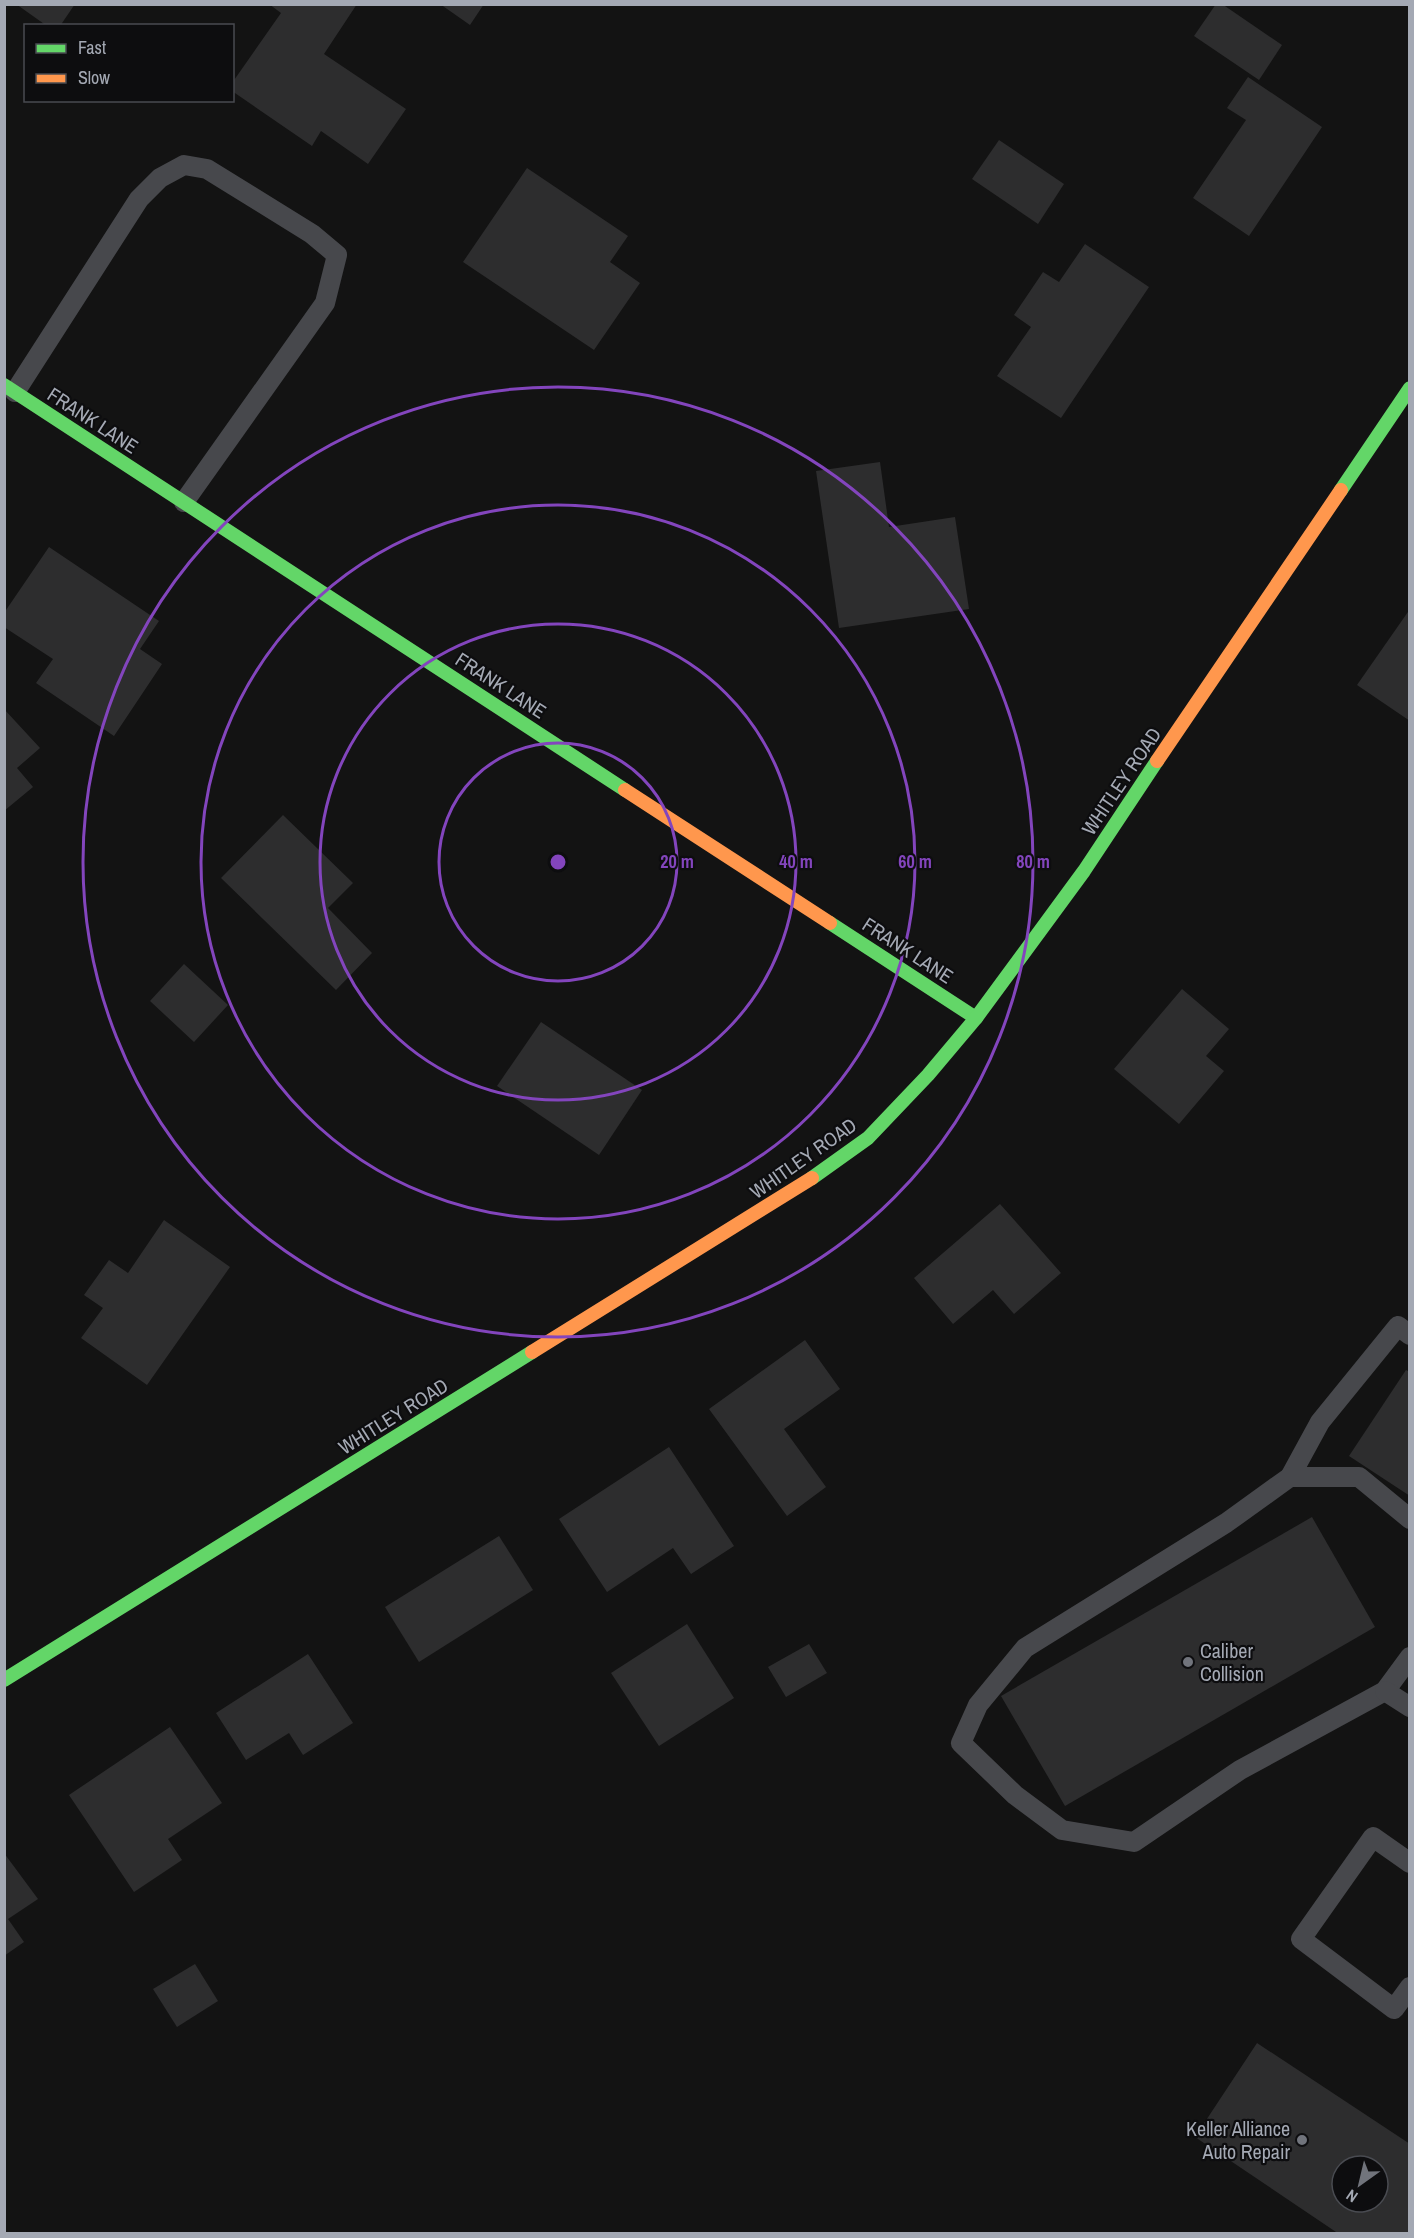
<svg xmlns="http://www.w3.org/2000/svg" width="1414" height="2238" viewBox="0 0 1414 2238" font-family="'Archivo Narrow',sans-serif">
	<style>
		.building { fill: #2d2d2e; fill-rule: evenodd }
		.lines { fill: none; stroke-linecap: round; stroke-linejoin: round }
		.lane { stroke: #47484c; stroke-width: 20 }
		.fast { stroke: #63d668; stroke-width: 14 }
		.slow { stroke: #ff974d; stroke-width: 14 }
		.ring { fill: none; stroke: #8345bd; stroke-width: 3 }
		.poi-dot { fill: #71747c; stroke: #0d0d0f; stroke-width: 2 }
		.labels { text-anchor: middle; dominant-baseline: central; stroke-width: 4.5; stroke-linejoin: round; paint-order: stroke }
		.street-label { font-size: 20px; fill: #a4a9b4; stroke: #0d0d0f }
		.poi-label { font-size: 20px; fill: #a4a9b4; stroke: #0d0d0f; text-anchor: start }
		.centre { fill: #8345bd; stroke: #0d0d0f; stroke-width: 3 }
		.ring-label { font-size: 18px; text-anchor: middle; font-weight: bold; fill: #8345bd; stroke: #0d0d0f; stroke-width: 4.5; stroke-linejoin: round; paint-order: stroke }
	</style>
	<rect width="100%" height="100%" fill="#131313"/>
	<g class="building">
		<path d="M16,4H75L60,26H47Z"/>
		<path d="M269,4H357L324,54L406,109L368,164L321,131L312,146L232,91V83L281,13Z"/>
		<path d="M440,4H484L470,25Z"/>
		<path d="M1216,4H1222L1282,45L1259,80L1194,36Z"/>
		<path d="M1248,77L1322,127L1249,236L1193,198L1246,120L1227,108Z"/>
		<path d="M999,140L1064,184L1038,224L972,179Z"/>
		<path d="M527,168L628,236L610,262L640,283L594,350L463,262Z"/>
		<path d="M1085,244L1149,287L1061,418L997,376L1031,327L1014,315L1043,272L1059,282Z"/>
		<path d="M880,462L889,527L955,517L969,609L839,628L816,471Z"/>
		<path d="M49,547L159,621L140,649L162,664L114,736L36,683L53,659L4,627V613Z"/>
		<path d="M1410,609V721L1357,685Z"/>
		<path d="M4,709L40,748L17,768L33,787L4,811Z"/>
		<path d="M283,815L353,883L328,908L372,953L336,990L221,878Z"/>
		<path d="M184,964L228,1005L194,1042L150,1001Z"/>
		<path d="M1182,989L1229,1029L1206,1056L1224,1071L1179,1124L1114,1069Z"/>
		<path d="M541,1022L642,1090L599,1155L497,1086Z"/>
		<path d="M1000,1204L1061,1273L1014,1314L993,1290L953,1324L914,1278Z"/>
		<path d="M164,1220L230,1267L147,1385L81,1338L103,1308L84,1295L109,1260L128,1273Z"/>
		<path d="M805,1340L840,1389L784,1429L826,1487L787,1516L709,1409Z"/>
		<path d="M1406,1370L1410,1372V1496L1349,1456Z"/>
		<path d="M669,1447L734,1546L691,1574L673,1548L607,1592L559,1519Z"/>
		<path d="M1312,1517L1375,1627L1065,1806L1001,1696Z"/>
		<path d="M499,1536L533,1590L419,1662L385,1607Z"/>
		<path d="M687,1624L734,1698L659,1746L611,1673Z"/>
		<path d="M809,1644L827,1673L786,1697L768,1667Z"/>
		<path d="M308,1654L353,1723L303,1755L289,1733L246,1760L216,1713Z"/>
		<path d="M170,1727L222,1803L168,1839L182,1860L134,1892L69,1795Z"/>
		<path d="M4,1853L38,1899L8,1919L24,1942L4,1956Z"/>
		<path d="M195,1964L218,2001L177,2027L153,1989Z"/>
		<path d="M1257,2043L1410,2144V2234H1339L1195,2137ZM1342,2166H1378V2202H1342Z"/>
	</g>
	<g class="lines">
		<g class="lane">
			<path d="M15,392L139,199L160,178L184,165L207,169L312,234L337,255L325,303L184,502"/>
			<path d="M1290,1477L1320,1422L1398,1326L1410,1335"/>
			<path d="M1410,1519L1359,1477H1290L1226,1523L1025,1648L978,1705L961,1743L1015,1795L1062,1830L1134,1842L1240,1770L1385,1691L1410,1657"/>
			<path d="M1385,1691L1410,1707"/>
			<path d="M1410,1863L1373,1837L1301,1939L1394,2009L1410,1987"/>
		</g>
		<g class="fast">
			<path d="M4,385L625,790"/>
			<path d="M1341,490L1410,388"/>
			<path d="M830,923L976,1018"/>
			<path d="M812,1178L868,1138L928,1075L976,1018L1084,871L1157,761"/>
			<path d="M4,1680L532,1352"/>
		</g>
		<g class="slow">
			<path d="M1157,761L1341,490"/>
			<path d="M625,790L830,923"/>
			<path d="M532,1352L812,1178"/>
		</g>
	</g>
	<g class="ring">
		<circle cx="558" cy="862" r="119"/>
		<circle cx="558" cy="862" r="238"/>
		<circle cx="558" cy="862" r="357"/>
		<circle cx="558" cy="862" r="475"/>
	</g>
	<g class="poi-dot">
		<circle cx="1188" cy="1662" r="6"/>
		<circle cx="1302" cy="2140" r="6"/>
	</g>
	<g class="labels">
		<g class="street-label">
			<text transform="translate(93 420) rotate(33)">FRANK LANE</text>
			<text transform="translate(501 685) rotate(33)">FRANK LANE</text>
			<text transform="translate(1121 781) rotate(-56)">WHITLEY ROAD</text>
			<text transform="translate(908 950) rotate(33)">FRANK LANE</text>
			<text transform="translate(803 1158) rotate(-35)">WHITLEY ROAD</text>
			<text transform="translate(393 1416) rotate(-32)">WHITLEY ROAD</text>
		</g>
		<g class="poi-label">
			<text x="1200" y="1650">Caliber<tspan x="1200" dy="23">Collision</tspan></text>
			<text x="1290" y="2128" text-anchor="end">Keller Alliance<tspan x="1290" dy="23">Auto Repair</tspan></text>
		</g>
	</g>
	<circle cx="558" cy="862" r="9" class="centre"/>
	<g class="ring-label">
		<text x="677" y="868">20 m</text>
		<text x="796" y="868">40 m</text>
		<text x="915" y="868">60 m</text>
		<text x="1033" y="868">80 m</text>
	</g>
	<rect width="1414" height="2238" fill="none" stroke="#a4a9b4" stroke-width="12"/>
	<rect x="24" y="24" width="210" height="78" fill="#0d0d0f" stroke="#494b51" stroke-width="1.5"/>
	<rect x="36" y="44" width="30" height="9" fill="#63d668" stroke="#494b51" stroke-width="1.5"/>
	<text x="78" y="54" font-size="18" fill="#a4a9b4">Fast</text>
	<rect x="36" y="74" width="30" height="9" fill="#ff974d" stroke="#494b51" stroke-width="1.5"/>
	<text x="78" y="84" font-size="18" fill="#a4a9b4">Slow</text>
	<g transform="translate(1360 2184) rotate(214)"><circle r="28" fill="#0d0d0f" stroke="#494b51" stroke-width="1.5"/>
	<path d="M0-4.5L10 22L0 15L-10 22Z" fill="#71747c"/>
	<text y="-9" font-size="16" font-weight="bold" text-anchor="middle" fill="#a4a9b4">N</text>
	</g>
</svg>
